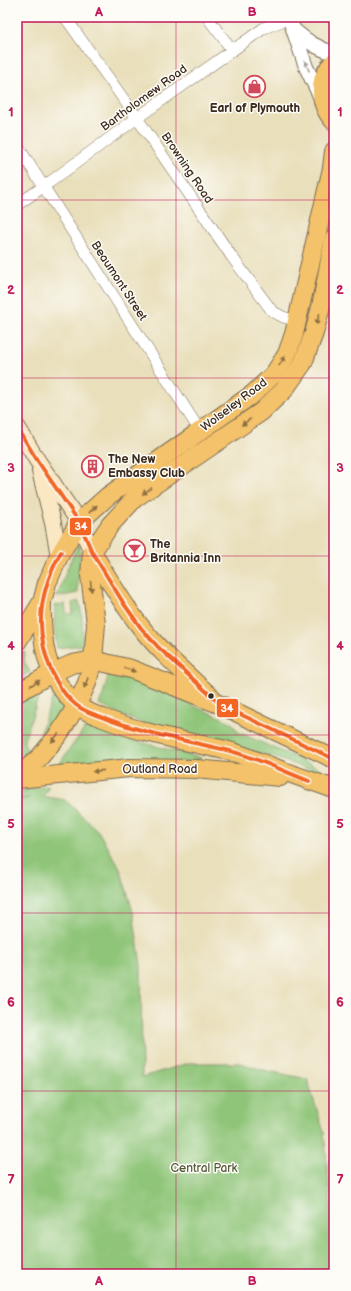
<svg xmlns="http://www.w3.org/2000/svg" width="351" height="1291" viewBox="0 0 351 1291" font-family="'Balsamiq Sans',sans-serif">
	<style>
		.green { fill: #8fc578; stroke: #65784b }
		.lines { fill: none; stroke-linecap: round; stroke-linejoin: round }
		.minor-casing { stroke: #786955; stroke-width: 12 }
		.tertiary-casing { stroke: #786955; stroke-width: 16 }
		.secondary-casing { stroke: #786955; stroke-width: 18 }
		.primary-casing { stroke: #786955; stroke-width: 20 }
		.minor { stroke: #fff; stroke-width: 11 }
		.tertiary { stroke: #fff; stroke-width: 14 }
		.secondary { stroke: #fae7c3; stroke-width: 16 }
		.primary { stroke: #f3c26a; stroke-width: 18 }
		.bus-1-casing { stroke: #fdfcf7; stroke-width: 7 }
		.bus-1 { stroke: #f26522; stroke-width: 4 }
		.oneway { fill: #a79f9a }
		.oneway2 { fill: #8e6e40 }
		.grid { fill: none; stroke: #c2185b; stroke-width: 1; stroke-opacity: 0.55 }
		.bus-dot { fill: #3b2a1e; stroke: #fdfcf7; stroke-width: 1.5 }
		.labels { text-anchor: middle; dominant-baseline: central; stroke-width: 3; stroke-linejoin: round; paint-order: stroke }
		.street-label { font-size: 12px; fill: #3b2a1e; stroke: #fdfcf7 }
		.poi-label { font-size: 12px; font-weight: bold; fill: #3b2a1e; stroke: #fdfcf7; text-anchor: start }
		.park-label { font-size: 12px; fill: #545839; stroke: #fdfcf7 }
		.line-badge { stroke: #fdfcf7; stroke-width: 1.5 }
		.badge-label { font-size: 11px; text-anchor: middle; font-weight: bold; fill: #fff }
		.neatline { fill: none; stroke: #c2185b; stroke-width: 1.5 }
		.grid-label { font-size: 13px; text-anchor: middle; font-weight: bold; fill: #c2185b }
	</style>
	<rect width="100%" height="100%" fill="#fdfcf7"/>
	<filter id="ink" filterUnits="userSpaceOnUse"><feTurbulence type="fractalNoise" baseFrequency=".025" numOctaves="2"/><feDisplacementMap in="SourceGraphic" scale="8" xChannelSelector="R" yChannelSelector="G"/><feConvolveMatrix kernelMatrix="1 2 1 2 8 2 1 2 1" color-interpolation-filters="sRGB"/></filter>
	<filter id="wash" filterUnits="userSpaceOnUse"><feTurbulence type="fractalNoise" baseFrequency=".012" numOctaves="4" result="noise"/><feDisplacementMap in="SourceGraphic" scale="16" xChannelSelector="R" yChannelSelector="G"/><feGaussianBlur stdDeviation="0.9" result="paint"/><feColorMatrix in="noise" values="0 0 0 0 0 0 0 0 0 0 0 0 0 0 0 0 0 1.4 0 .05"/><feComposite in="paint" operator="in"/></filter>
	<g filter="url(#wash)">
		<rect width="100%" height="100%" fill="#e9dfbb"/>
		<g class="green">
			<path d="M78,545L80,546C81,562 77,577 78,593L57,597L67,569Z"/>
			<path d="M79,601L82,615L83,645L57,648L54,628L55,605L65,604L66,612L69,614H73L72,603Z"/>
			<path d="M22,651L25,652L24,661L30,672L17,681V658Z"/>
			<path d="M109,673L135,680L231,722L238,732L310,764L330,775L327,777C289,761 250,750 210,740C173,730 132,724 99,704L103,695Z"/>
			<path d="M38,687L40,692L24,741L26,748L29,751L17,761V702Z"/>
			<path d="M52,689L68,704L42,745L37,742L53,696Z"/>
			<path d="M91,724L132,740L201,758L199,759L200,761L58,768C58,763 83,732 87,725Z"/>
			<path d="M48,786L47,792L42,796L65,800L98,831L120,868L133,912L141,965L142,1077L189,1063H241L259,1069L307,1079L324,1132L334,1238V1274H17V800L29,798L17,799V791Z"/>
		</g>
	</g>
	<g filter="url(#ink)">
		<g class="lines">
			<defs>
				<g id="minor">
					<path d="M65,17L137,118L232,257L272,311L283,317L297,321"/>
					<path d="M207,17L232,50"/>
					<path d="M17,145L200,431"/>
					<path d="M17,205L50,182L137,118L264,28L290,18"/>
				</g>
				<g id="tertiary">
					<path d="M289,17L306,67L321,98"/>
					<path d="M294,30C307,41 318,49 334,53"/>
				</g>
				<g id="secondary">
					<path d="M17,427L37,460L79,522L92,552"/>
					<path d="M40,471L53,523L59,556"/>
				</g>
				<g id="primary">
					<path d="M334,62C317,78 319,105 334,121"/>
					<path d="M92,552C107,577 122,603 140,626C160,652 187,675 211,697"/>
					<path d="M42,602C41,642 45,676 76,705C83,711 94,714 103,718C144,734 186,741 229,751C242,754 255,761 268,765C290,774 312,781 334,789"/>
					<path d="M17,642L42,602L47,583L59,556L79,522L108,496L253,394L274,374L287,354L294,334L332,168L334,151"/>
					<path d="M17,693L52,673L72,664L93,660L131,669L221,705L334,759"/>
					<path d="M17,777L39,758L59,734L77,705L87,683L93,660L96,624L90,575L92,552L110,525L135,498L261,412L284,390L303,363L314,333L321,307L334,239"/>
					<path d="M17,779L130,768L196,769L280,777"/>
				</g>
			</defs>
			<use href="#minor" class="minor-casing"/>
			<use href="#tertiary" class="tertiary-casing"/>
			<use href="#secondary" class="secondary-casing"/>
			<use href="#primary" class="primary-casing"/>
			<use href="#minor" class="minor"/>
			<use href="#tertiary" class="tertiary"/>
			<use href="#secondary" class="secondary"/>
			<use href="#primary" class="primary"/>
			<defs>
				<g id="bus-1">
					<path d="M17,427L37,460L79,522L92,552L124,604L141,628L158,647L221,705L334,759"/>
					<path d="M61,552C45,581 36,615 44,648C49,669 59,691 76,705C85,712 96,715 107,719C147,734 188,741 230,751C257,758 283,771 309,781"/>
				</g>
			</defs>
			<use href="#bus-1" class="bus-1-casing"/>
			<use href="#bus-1" class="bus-1"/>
		</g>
		<defs><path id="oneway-solid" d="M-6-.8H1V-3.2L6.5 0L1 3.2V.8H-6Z"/></defs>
		<use class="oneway" href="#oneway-solid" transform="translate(307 66) rotate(-112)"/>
		<g class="oneway2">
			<use href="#oneway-solid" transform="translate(318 319) rotate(107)"/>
			<use href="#oneway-solid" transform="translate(282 361) rotate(-58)"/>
			<use href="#oneway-solid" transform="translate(246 422) rotate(145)"/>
			<use href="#oneway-solid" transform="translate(147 491) rotate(146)"/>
			<use href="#oneway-solid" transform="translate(93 509) rotate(-43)"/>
			<use href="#oneway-solid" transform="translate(91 586) rotate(85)"/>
			<use href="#oneway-solid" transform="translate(130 670) rotate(18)"/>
			<use href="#oneway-solid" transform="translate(35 683) rotate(-30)"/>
			<use href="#oneway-solid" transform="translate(86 683) rotate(110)"/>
			<use href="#oneway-solid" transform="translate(55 738) rotate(130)"/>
			<use href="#oneway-solid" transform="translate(98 771) rotate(174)"/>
		</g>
	</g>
	<path class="grid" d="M176,17V1274M17,200H334M17,378H334M17,556H334M17,735H334M17,913H334M17,1091H334"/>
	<defs>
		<symbol id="shop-ring" viewBox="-11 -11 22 22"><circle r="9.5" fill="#fdfcf7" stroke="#d1495b" stroke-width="1.5"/><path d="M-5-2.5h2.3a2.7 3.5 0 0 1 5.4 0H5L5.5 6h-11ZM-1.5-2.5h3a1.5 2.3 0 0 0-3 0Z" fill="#d1495b"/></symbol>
		<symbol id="building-ring" viewBox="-11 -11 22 22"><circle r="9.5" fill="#fdfcf7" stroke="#d1495b" stroke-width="1.5"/><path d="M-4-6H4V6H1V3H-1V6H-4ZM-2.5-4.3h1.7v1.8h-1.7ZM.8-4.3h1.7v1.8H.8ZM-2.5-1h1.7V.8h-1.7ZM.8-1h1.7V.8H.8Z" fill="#d1495b"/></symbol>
		<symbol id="bar-ring" viewBox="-11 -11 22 22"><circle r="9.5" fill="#fdfcf7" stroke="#d1495b" stroke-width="1.5"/><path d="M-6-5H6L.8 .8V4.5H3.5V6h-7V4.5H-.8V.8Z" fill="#d1495b"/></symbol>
	</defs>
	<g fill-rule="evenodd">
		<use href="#shop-ring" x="242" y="74" width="25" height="25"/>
		<use href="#building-ring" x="80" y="454" width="25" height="25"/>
		<use href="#bar-ring" x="122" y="538" width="25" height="25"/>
	</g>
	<circle class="bus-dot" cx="211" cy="696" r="3.5"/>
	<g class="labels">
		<g class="street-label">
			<text transform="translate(144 98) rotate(-36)">Bartholomew Road</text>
			<text transform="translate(187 168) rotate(56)">Browning Road</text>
			<text transform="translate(119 281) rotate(57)">Beaumont Street</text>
			<text transform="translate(234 405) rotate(-37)">Wolseley Road</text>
			<text x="160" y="769">Outland Road</text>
		</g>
		<g class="poi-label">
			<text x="255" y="108" text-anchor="middle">Earl of Plymouth</text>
			<text x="108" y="459">The New<tspan x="108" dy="14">Embassy Club</tspan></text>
			<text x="150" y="544">The<tspan x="150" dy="14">Britannia Inn</tspan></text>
		</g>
		<g class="park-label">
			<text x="204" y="1168">Central Park</text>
		</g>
	</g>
	<g class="line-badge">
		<rect x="69" y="517" width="23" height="19" rx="4" fill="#f26522"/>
		<rect x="216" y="698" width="23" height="20" rx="4" fill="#f26522"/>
	</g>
	<g class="badge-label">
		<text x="81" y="530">34</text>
		<text x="227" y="712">34</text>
	</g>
	<rect width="351" height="1291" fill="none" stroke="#fdfcf7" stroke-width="44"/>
	<rect x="22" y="22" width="307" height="1247" class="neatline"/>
	<g class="grid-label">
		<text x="99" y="16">A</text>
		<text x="252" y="16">B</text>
		<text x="11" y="116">1</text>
		<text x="340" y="116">1</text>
		<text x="11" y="294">2</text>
		<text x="340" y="294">2</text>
		<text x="11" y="472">3</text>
		<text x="340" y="472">3</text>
		<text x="11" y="650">4</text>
		<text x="340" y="650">4</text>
		<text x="11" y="828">5</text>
		<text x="340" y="828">5</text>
		<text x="11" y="1006">6</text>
		<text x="340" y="1006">6</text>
		<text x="11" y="1184">7</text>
		<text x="340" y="1184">7</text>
		<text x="99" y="1285">A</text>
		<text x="252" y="1285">B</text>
	</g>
</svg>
